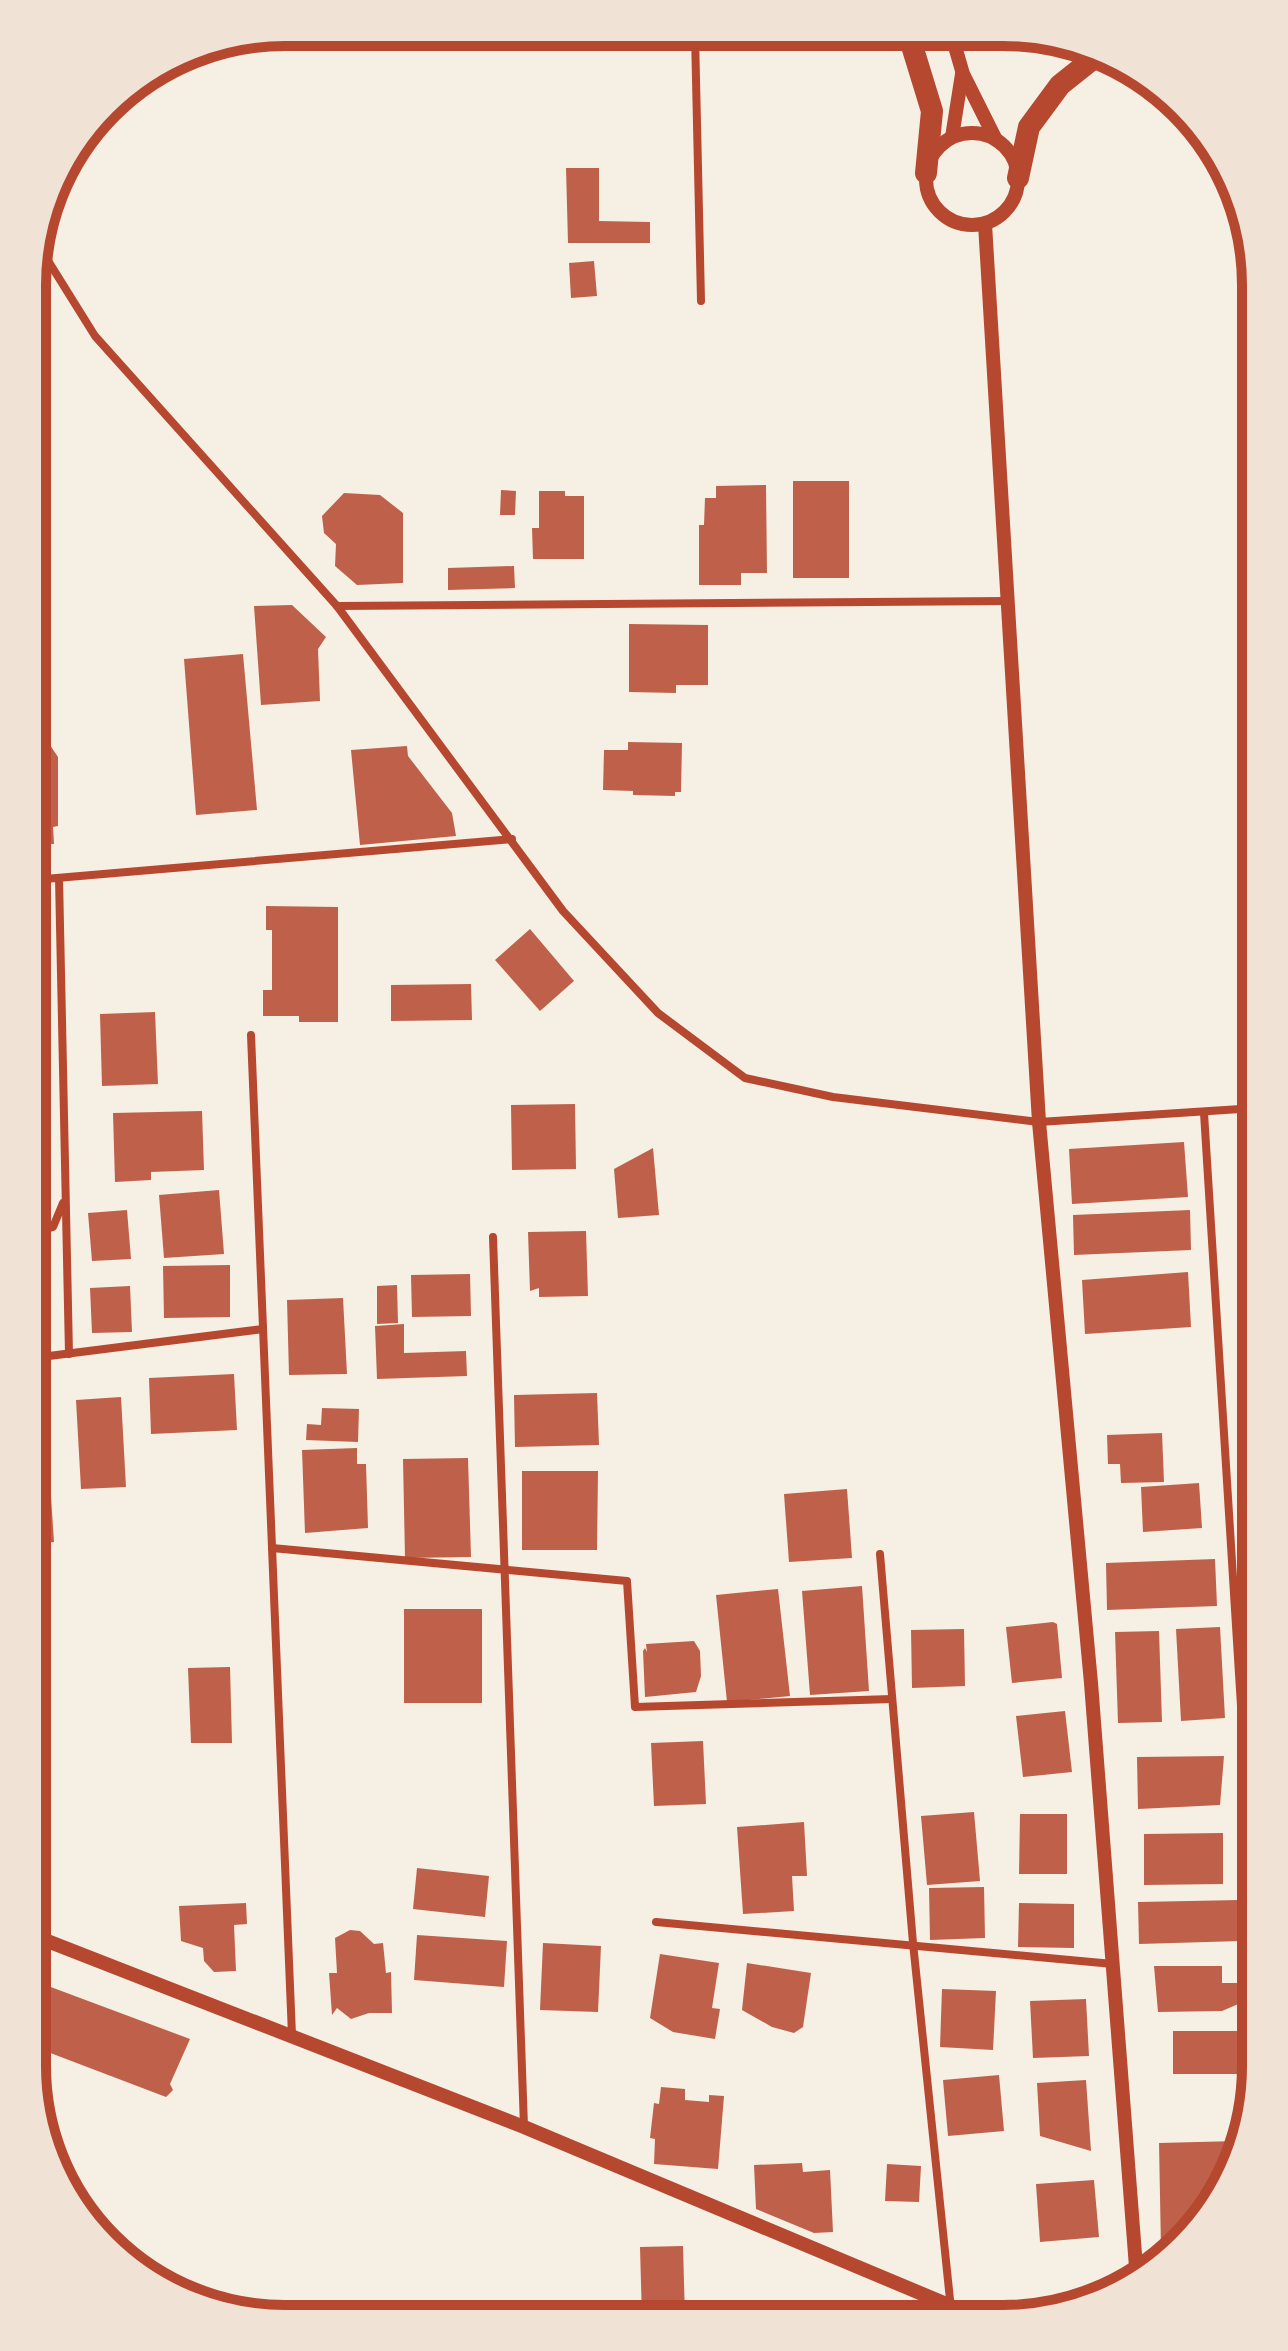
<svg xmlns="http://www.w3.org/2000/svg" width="1288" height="2351" viewBox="0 0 1288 2351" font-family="Commissioner,sans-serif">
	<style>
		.building { fill: #bf614a }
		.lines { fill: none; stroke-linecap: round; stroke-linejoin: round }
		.minor { stroke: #b5482f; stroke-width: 8 }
		.tertiary { stroke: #b5482f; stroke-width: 14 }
		.trunk { stroke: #b5482f; stroke-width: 22 }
		.rim { fill: none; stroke: #b5482f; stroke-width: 10 }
	</style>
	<rect width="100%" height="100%" fill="#f6efe4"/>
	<g class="building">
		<path d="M566,168H599V221L650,222V243H568Z"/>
		<path d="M594,261L597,296L571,298L569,263Z"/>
		<rect x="793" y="481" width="56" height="97"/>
		<path d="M766,485L767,573H741V585H699V525H704L705,498H716V486Z"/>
		<path d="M501,490L516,491L515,515H500Z"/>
		<path d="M539,491H565V496H584V559H533L532,528H539Z"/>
		<path d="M344,493L380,495L403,513V583L357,585L335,566L336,544L324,533L322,516Z"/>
		<path d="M514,566L515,588L448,590V568Z"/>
		<path d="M292,605L326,637L318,649L320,701L261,705L254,606Z"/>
		<path d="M48,610L51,663H34V611Z"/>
		<path d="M629,624L708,625V685H676V693L629,692Z"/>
		<path d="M243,654L257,810L196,815L184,659Z"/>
		<path d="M34,739H46L58,757V826L53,827L54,844H33Z"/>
		<path d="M628,742L682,743L681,792H675V796L633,795V791L603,790L604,750H628Z"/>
		<path d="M407,746L408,756L452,813L456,836L360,845L351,750Z"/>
		<path d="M266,906L338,907V1022H299V1016H263V990H272V930H266Z"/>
		<path d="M530,929L574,981L540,1011L495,960Z"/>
		<path d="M471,984L472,1020L391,1021V985Z"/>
		<rect x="33" y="1001" width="5" height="58"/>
		<path d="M155,1012L158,1084L102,1086L100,1014Z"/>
		<path d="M575,1104L576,1169L512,1170L511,1105Z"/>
		<path d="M202,1111L204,1170L151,1172V1180L115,1182L113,1113Z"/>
		<path d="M1184,1142L1188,1197L1072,1204L1069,1149Z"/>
		<path d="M653,1148L659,1215L618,1218L614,1169Z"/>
		<rect x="33" y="1184" width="11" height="28"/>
		<path d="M219,1190L224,1254L164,1258L159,1195Z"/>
		<path d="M127,1210L131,1259L92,1261L88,1213Z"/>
		<path d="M1190,1210L1191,1250L1074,1255L1073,1215Z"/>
		<path d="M586,1231L588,1296L539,1297V1288L530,1291L528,1232Z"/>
		<path d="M230,1265V1317L164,1318L163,1266Z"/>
		<path d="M1188,1272L1191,1327L1085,1334L1082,1280Z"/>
		<path d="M470,1274L471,1316L412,1317L411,1275Z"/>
		<path d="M1256,1277V1343L1242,1344L1238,1278Z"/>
		<path d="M397,1285L398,1323L377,1324V1286Z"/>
		<path d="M130,1286L132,1332L92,1333L90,1288Z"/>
		<path d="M343,1298L347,1374L289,1375L287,1300Z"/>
		<path d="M404,1324V1353L466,1351L467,1376L377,1379L375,1326Z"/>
		<path d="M234,1374L237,1430L151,1434L149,1378Z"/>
		<path d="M1256,1375V1441L1247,1442L1239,1377Z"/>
		<path d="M597,1393L599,1445L515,1447L514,1395Z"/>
		<path d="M48,1395L51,1459L33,1461V1396Z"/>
		<path d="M121,1397L126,1487L81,1489L76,1400Z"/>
		<path d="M322,1408L359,1409L358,1442L306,1440L307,1424L321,1425Z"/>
		<path d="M1162,1433L1164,1482L1121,1483L1120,1464H1108L1107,1435Z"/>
		<path d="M357,1448V1464H366L368,1528L305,1533L302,1450Z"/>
		<path d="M468,1458L471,1557L405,1558L403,1459Z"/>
		<path d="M522,1471H598L597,1550H522Z"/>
		<path d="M1250,1474H1256V1524H1253Z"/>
		<path d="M50,1481L54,1542L33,1544V1482Z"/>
		<path d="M1199,1483L1202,1528L1143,1532L1141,1487Z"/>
		<path d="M847,1489L852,1558L789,1562L784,1494Z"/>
		<path d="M1215,1559L1217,1606L1107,1610L1106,1563Z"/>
		<path d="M862,1586L869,1691L810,1695L802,1591Z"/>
		<path d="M778,1589L790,1696L727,1702L716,1595Z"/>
		<rect x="404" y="1609" width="78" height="94"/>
		<path d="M1053,1622L1057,1624L1062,1678L1012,1683L1006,1627Z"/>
		<path d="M1220,1627L1225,1718L1181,1721L1176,1629Z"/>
		<path d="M964,1629L965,1686L912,1688L911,1630Z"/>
		<path d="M1159,1631L1162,1722L1118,1723L1115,1632Z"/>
		<path d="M694,1641L700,1651L701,1676L696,1692L645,1697L643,1651L645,1648L647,1652L646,1644Z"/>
		<path d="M230,1667L232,1743H191L188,1668Z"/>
		<path d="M1065,1711L1072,1772L1023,1777L1016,1716Z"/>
		<path d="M703,1741L706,1804L654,1806L651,1743Z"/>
		<path d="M1224,1756L1220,1805L1138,1809L1137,1757Z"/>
		<path d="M974,1812L980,1881L927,1885L921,1816Z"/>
		<path d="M1020,1814H1067V1874H1019Z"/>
		<path d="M804,1822L807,1876H792L794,1911L743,1914L737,1827Z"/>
		<path d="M1223,1833V1884L1144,1885V1834Z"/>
		<path d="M417,1868L489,1876L485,1917L413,1909Z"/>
		<path d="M984,1887L985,1938L930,1940L929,1888Z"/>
		<path d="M1240,1900L1241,1941L1139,1944L1138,1902Z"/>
		<path d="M246,1903L247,1924L234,1925L236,1971L214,1972L204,1961L203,1948L181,1941L179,1906Z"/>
		<path d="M1019,1903L1074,1904V1948L1018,1947Z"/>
		<path d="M350,1930L360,1931L374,1944L383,1943L386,1973L391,1972L392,2013H369L351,2019L337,2008L332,2015L329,1973H337L335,1938Z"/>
		<path d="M417,1935L507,1941L504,1987L414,1980Z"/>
		<path d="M543,1943L601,1946L598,2012L540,2010Z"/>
		<path d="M660,1954L719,1963L712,2008L720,2009L715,2039L673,2032L650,2018Z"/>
		<path d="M747,1963L811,1973L803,2027L794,2033L772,2027L742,2010Z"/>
		<path d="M1154,1966H1222V1983H1243V2002L1222,2011L1158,2012Z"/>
		<path d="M32,1980L190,2039L170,2084L173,2090L166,2097L32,2046Z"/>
		<path d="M942,1989L996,1991L993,2050L940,2047Z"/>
		<path d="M1086,1999L1089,2056L1033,2058L1030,2001Z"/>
		<path d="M1173,2031H1241L1242,2074H1173Z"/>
		<path d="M999,2075L1004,2131L948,2136L943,2080Z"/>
		<path d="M1086,2080L1091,2151L1040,2136L1037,2083Z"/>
		<path d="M661,2087L685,2089V2100L709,2102V2095L724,2096L718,2169L654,2164L655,2139L650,2138L654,2103L659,2104Z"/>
		<path d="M1237,2141V2162L1203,2220L1173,2249H1161L1159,2143Z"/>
		<path d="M802,2163L803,2172L830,2170L833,2232L814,2233L756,2209L754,2165Z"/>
		<path d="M887,2164L921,2166L919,2202L885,2201Z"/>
		<path d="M1094,2180L1099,2237L1040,2242L1036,2184Z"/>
		<path d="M683,2246L685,2318H642L640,2247Z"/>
		<path d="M880,2313H908V2319H877Z"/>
	</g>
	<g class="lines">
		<g class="minor">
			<path d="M695,35L701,301"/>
			<path d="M37,243L95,336L337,606L563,911L658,1013L745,1078L833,1097L1039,1122L1256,1108"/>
			<path d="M337,606L1009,601"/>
			<path d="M59,878L69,1354"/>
			<path d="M33,880L512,839"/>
			<path d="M251,1035L292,2035"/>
			<path d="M1204,1113L1255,1930"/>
			<path d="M33,1231L53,1227L63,1203"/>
			<path d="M493,1237L524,2127"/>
			<path d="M33,1358L263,1329"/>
			<path d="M272,1548L627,1581L635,1707L892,1699"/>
			<path d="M880,1554L913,1943L952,2319"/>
			<path d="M656,1922L1113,1964"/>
		</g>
		<g class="tertiary">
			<path d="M952,36L963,74L996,140"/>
			<circle cx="972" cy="179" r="46"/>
			<path d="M952,137L962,74"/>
			<path d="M985,224L1039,1122L1091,1683L1137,2280"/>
			<path d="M32,1935L524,2127L982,2319"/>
		</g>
		<g class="trunk">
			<path d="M909,36L932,111L926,173"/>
			<path d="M1018,178L1029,127L1060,85L1094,58"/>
		</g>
	</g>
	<path d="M0 0H1288V2351H0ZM285 46H1003A239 239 0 0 1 1242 285V2066A239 239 0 0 1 1003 2305H285A239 239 0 0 1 46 2066V285A239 239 0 0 1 285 46Z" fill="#f1e2d6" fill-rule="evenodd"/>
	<path class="rim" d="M285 46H1003A239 239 0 0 1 1242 285V2066A239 239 0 0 1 1003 2305H285A239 239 0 0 1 46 2066V285A239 239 0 0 1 285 46Z"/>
</svg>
